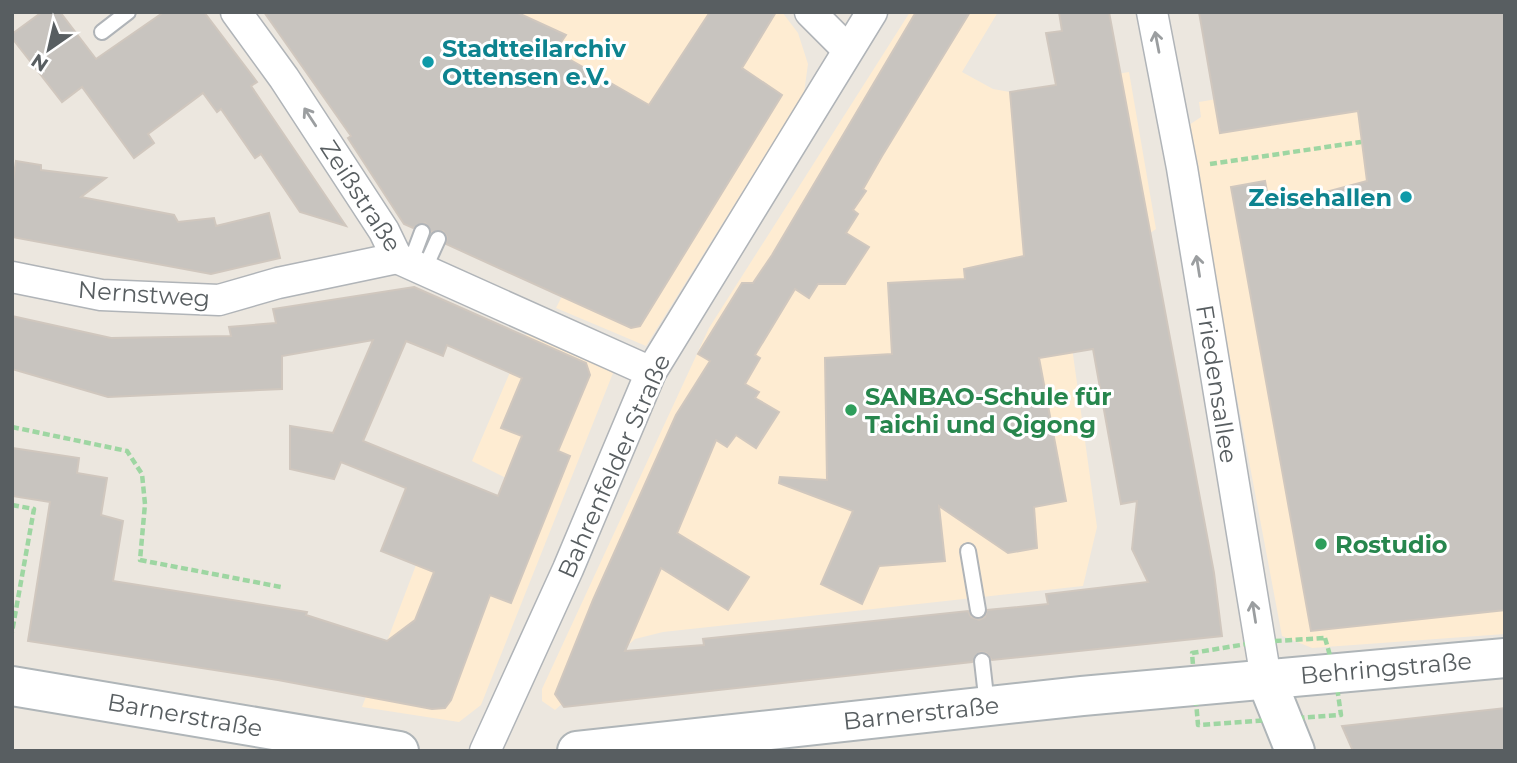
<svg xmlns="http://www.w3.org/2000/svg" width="1517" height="763" viewBox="0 0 1517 763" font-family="Montserrat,sans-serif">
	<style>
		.commercial { fill: #feecd2 }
		.building { fill: #c8c4bf; stroke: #d0c7be; stroke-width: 2; fill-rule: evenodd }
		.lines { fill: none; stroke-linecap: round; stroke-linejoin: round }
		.lane-casing { stroke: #b0b4b8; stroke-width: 18 }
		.street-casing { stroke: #b0b4b8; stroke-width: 33 }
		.secondary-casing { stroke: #afb5b8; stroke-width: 42 }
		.path { stroke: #9ed6a2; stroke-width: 4.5; stroke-dasharray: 7 3.5; stroke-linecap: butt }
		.lane { stroke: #fff; stroke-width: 14 }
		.street { stroke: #fff; stroke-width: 30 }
		.secondary { stroke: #fff; stroke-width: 38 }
		.oneway { stroke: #9b9ea0 }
		.culture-dot { fill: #0f9aa8; stroke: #fff; stroke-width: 2.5 }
		.leisure-dot { fill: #2e9e5b; stroke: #fff; stroke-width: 2.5 }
		.labels { text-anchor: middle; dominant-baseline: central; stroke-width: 6; stroke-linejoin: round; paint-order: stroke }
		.culture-label { font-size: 24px; font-weight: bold; fill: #0d838f; stroke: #fff; text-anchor: start }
		.street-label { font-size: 24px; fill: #585e61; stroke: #fff }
		.leisure-label { font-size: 24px; font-weight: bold; fill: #27864d; stroke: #fff; text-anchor: start }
	</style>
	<rect width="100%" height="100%" fill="#ece7df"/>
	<g class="commercial">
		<path d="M321,12H782L798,33L808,64L804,93L646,346L556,308L562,296Z"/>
		<path d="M910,12H998L962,72L993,89L1010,92L1129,72L1156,229L1150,233L1059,254L1097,527L1083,586L663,632L635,639L555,710L542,701V689L709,328Z"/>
		<path d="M1505,12V634L1312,648L1282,636L1186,127L1201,117L1199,102L1270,90Z"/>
		<path d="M529,328L615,368L481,705L459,722L362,707L416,565L463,584L506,478L472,461Z"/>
	</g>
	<g class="building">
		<path d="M42,12H60L96,59L164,12H204L257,82L251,86L346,226L300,212L261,154L255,158L221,109L217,112L203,93L148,134L154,143L134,158L82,87L62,102L12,38V34Z"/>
		<path d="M264,12H516L566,35L555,51L649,105L710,12H776L742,68L782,95L640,326L631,328L446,244L447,237L443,231L431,232L425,223L413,228L404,224L348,138L351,136Z"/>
		<path d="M916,12H970L882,156L863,189L866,191L853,210L858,214L846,233L869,247L845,284H818L809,298L795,289L755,355L760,358L745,384L759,392L755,398L779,412L756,448L736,435L727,447L716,440L677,533L749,577L728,610L661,568L625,651L704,645L703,639L968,611L971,617L979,620L985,617L987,610L1048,604L1046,594L1148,582L1132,549L1137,501L1121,504L1093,349L1039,358L1066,501L1034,507L1037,548L1008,553L939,506L945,561L879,566L862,604L821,584L853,511L779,483L780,477L827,480L825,358L892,354L888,283L965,279L964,269L1024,256L1010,92L1056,85L1046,33L1062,31L1059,12H1109L1214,573L1222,636L992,660L986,653L980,652L972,662L564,707L555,694L593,600L676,415L710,361L698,354L742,283H753L772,255Z"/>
		<path d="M1199,12H1505V610L1311,631L1231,187L1265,181L1270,207L1367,181L1358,111L1220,133Z"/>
		<path d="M16,161L41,165V170L106,178L81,197L174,215L178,222L214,218L216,226L269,213L280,258L211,274L12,237V188Z"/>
		<path d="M414,287L586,363L590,375L558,451L570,456L511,603L490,595L451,700L445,708L432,709L278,680L28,641L50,502L12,496V448L79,458L77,473L107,478L101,515L123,521L113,581L307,612L306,615L387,641L415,620L434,572L381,551L406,488L341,462L334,479L290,469V426L333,433L373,340L282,356V389L108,397L12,369V316L111,338L231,336L229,327L276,323L273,309ZM406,341L443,356L447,345L522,378L501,428L522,436L498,496L363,441Z"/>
		<path d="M1505,708V751H1353L1342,726Z"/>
	</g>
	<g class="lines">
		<defs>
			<g id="lane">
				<path d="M102,32L128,12"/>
				<path d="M410,264L422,232"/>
				<path d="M424,270L438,239"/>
				<path d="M968,551L978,610"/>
				<path d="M982,661L987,705"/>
			</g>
			<g id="street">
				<path d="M236,12L284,78L384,231L397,258L651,372"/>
				<path d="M810,12L847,49"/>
				<path d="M1152,12L1182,168L1266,679"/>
				<path d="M12,277L101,295L219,300L278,283L397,258"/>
				<path d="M485,751L568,569L651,372L872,12"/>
			</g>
			<g id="secondary">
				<path d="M1266,679L1295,751"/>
				<path d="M12,686L399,751"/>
				<path d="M577,751L1082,696L1505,658"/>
			</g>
		</defs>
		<use href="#lane" class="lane-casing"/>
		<use href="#street" class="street-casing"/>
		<use href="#secondary" class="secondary-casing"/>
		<g class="path">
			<path d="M1210,164L1361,142"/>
			<path d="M12,427L127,451L142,474L145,504L140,560L281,587"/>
			<path d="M12,505L34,509L12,632"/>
			<path d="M1325,638L1335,673L1341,715L1198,725L1192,653L1259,642Z"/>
		</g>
		<use href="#lane" class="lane"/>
		<use href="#street" class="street"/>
		<use href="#secondary" class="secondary"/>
	</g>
	<defs><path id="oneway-shaft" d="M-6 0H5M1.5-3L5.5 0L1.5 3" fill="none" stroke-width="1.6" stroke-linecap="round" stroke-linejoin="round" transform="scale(1.75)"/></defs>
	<g class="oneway">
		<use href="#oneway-shaft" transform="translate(1157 42) rotate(-101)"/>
		<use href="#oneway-shaft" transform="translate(310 117) rotate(-123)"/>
		<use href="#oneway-shaft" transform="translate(1198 266) rotate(-99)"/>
		<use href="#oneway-shaft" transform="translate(1254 612) rotate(-99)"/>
	</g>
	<g class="culture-dot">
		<circle cx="428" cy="62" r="7"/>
		<circle cx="1406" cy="197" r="7"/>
	</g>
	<g class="leisure-dot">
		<circle cx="851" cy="410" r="7"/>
		<circle cx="1321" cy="544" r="7"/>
	</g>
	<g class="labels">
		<g class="culture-label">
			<text x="442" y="48">Stadtteilarchiv<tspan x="442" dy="28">Ottensen e.V.</tspan></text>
			<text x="1392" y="197" text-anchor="end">Zeisehallen</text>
		</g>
		<g class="street-label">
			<text transform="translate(361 196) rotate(57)">Zeißstraße</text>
			<text transform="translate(144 294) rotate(4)">Nernstweg</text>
			<text transform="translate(1217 384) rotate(81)">Friedensallee</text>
			<text transform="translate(614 466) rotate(-66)">Bahrenfelder Straße</text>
			<text transform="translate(1386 668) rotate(-5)">Behringstraße</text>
			<text transform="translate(921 713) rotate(-6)">Barnerstraße</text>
			<text transform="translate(185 715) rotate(10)">Barnerstraße</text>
		</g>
		<g class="leisure-label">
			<text x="865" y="396">SANBAO-Schule für<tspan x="865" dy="28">Taichi und Qigong</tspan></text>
			<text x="1335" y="544">Rostudio</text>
		</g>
	</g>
	<rect width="1517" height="763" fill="none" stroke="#585e61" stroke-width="28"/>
	<g transform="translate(49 49) rotate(214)" stroke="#ffffff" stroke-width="5" paint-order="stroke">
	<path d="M0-5L12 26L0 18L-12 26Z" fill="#585e61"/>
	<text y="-10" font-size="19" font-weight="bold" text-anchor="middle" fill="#585e61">N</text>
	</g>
</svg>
